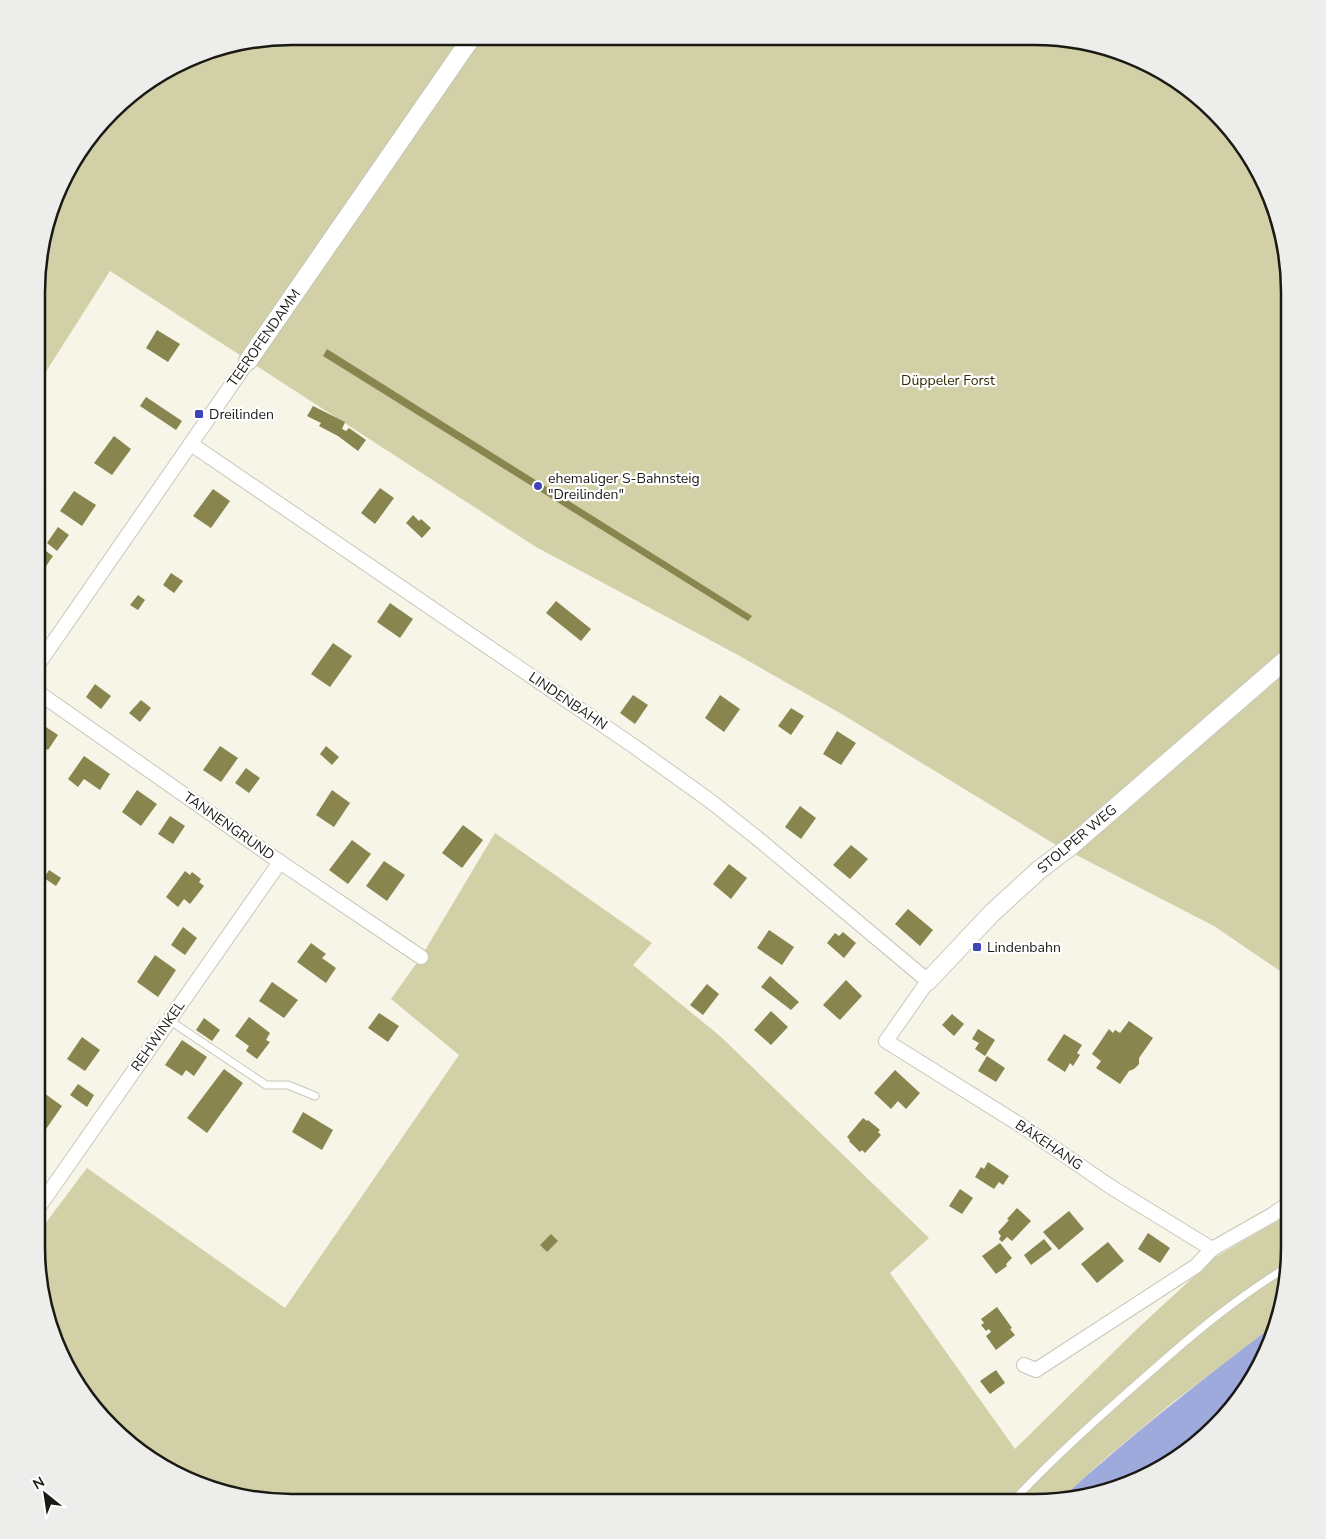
<svg xmlns="http://www.w3.org/2000/svg" width="1326" height="1539" viewBox="0 0 1326 1539" font-family="'Nunito Sans',sans-serif">
	<style>
		.green { fill: #d1d0a7 }
		.water { fill: #9ea9dc }
		.building { fill: #88854f }
		.lines { fill: none; stroke-linecap: round; stroke-linejoin: round }
		.service-casing { stroke: #c7c7b9; stroke-width: 9 }
		.minor-casing { stroke: #c7c7b9; stroke-width: 16 }
		.tertiary-casing { stroke: #c7c7b9; stroke-width: 20 }
		.service { stroke: #fff; stroke-width: 7 }
		.minor { stroke: #fff; stroke-width: 14 }
		.tertiary { stroke: #fff; stroke-width: 18 }
		.poi-dot { fill: #3f44b8; stroke: #fff; stroke-width: 2 }
		.labels { text-anchor: middle; dominant-baseline: central; stroke-width: 4.5; stroke-linejoin: round; paint-order: stroke }
		.street-label { font-size: 14px; fill: #1a1914; stroke: #fff }
		.park-label { font-size: 14px; fill: #2f2b00; stroke: #fff }
		.poi-label { font-size: 14px; fill: #1a1914; stroke: #fff; text-anchor: start }
		.rim { fill: none; stroke: #1a1914; stroke-width: 2.5 }
	</style>
	<rect width="100%" height="100%" fill="#f6f5e7"/>
	<g class="green">
		<path d="M292,36L1067,38L1131,56L1176,80L1226,123L1255,164L1281,226L1290,292L1289,977L1214,926L1051,842L840,713L738,655L536,547L110,271L40,381L41,243L70,164L124,100L210,50Z"/>
		<path d="M495,833L652,943L633,965L720,1036L929,1238L890,1273L1015,1449L1137,1329L1214,1258L1289,1214V1264L1277,1323L1172,1403L1106,1458L1060,1500L1050,1502H275L210,1489L150,1460L111,1428L71,1375L45,1313L36,1247V1236L87,1168L285,1308L459,1055L391,999L421,957Z"/>
	</g>
	<path class="water" d="M1277,1323L1255,1375L1215,1428L1162,1468L1116,1489L1060,1500C1130,1435 1202,1380 1277,1323Z"/>
	<g class="building">
		<path d="M157,330L180,344L168,362L146,348Z"/>
		<path d="M327,349L752,616L748,621L323,356Z"/>
		<path d="M146,397L182,421L176,430L140,406Z"/>
		<path d="M313,406L345,422L342,429L346,431L349,428L366,440L358,451L338,436L319,426L321,423L307,416Z"/>
		<path d="M114,436L131,449L112,475L94,463Z"/>
		<path d="M380,488L394,498L375,524L361,513Z"/>
		<path d="M213,489L230,501L211,528L193,516Z"/>
		<path d="M74,491L96,505L82,526L60,511Z"/>
		<path d="M413,515L419,521L421,519L431,528L422,538L406,523Z"/>
		<path d="M58,527L69,535L57,551L47,543Z"/>
		<path d="M40,547L53,556L40,575Z"/>
		<path d="M171,573L183,581L174,593L163,585Z"/>
		<path d="M138,595L145,600L138,610L130,605Z"/>
		<path d="M556,601L591,629L581,641L546,613Z"/>
		<path d="M390,603L413,619L400,638L377,622Z"/>
		<path d="M333,643L352,656L330,687L311,674Z"/>
		<path d="M95,684L111,696L101,709L86,697Z"/>
		<path d="M633,695L648,705L635,724L620,713Z"/>
		<path d="M720,695L740,709L724,732L705,718Z"/>
		<path d="M141,700L151,708L140,722L129,713Z"/>
		<path d="M791,708L804,716L791,735L778,726Z"/>
		<path d="M40,723L58,735L48,750L39,745Z"/>
		<path d="M837,731L856,743L841,765L823,754Z"/>
		<path d="M220,746L238,758L221,782L203,770Z"/>
		<path d="M326,746L339,757L332,765L320,754Z"/>
		<path d="M84,756L110,774L100,790L84,779L78,787L68,779Z"/>
		<path d="M246,768L260,778L249,793L235,783Z"/>
		<path d="M137,790L157,804L141,826L122,812Z"/>
		<path d="M332,790L350,803L334,827L316,815Z"/>
		<path d="M800,806L816,818L801,839L785,827Z"/>
		<path d="M170,816L185,826L173,844L158,834Z"/>
		<path d="M463,825L483,840L462,868L442,853Z"/>
		<path d="M352,840L371,854L348,884L329,870Z"/>
		<path d="M851,845L868,859L850,879L833,865Z"/>
		<path d="M384,861L405,875L387,901L366,886Z"/>
		<path d="M729,864L747,878L731,899L713,884Z"/>
		<path d="M49,870L61,878L56,886L44,878Z"/>
		<path d="M185,871L190,875L192,872L201,879L199,882L204,886L190,904L184,899L178,907L166,897Z"/>
		<path d="M908,909L933,930L920,946L895,924Z"/>
		<path d="M183,927L197,938L185,955L171,945Z"/>
		<path d="M769,930L794,947L782,965L757,948Z"/>
		<path d="M843,932L856,943L844,958L827,943L835,933L839,936Z"/>
		<path d="M311,943L326,954L322,958L336,968L326,983L297,962Z"/>
		<path d="M155,955L176,970L158,997L137,982Z"/>
		<path d="M770,976L799,1002L791,1010L761,987Z"/>
		<path d="M846,980L862,996L840,1020L823,1005Z"/>
		<path d="M272,982L298,1000L284,1018L259,1001Z"/>
		<path d="M707,984L719,994L703,1015L690,1005Z"/>
		<path d="M771,1011L788,1027L771,1045L754,1030Z"/>
		<path d="M379,1013L399,1026L388,1042L368,1028Z"/>
		<path d="M952,1014L964,1024L954,1036L942,1025Z"/>
		<path d="M249,1017L270,1033L266,1040L270,1042L257,1059L246,1051L249,1046L235,1036Z"/>
		<path d="M204,1018L220,1030L212,1041L196,1030Z"/>
		<path d="M1129,1021L1153,1038L1139,1058V1064L1134,1069L1129,1071L1120,1084L1096,1068L1101,1061L1092,1054L1109,1029L1113,1033L1115,1030L1120,1033Z"/>
		<path d="M978,1029L995,1040L985,1056L975,1049L979,1043L972,1039Z"/>
		<path d="M1064,1034L1082,1045L1077,1053L1080,1055L1073,1066L1070,1063L1065,1072L1047,1060Z"/>
		<path d="M82,1037L100,1050L85,1071L67,1059Z"/>
		<path d="M182,1040L207,1057L194,1076L186,1070L182,1076L165,1065Z"/>
		<path d="M987,1056L1005,1068L996,1082L978,1071Z"/>
		<path d="M224,1069L243,1083L207,1133L187,1118Z"/>
		<path d="M895,1070L920,1093L906,1109L898,1101L891,1109L874,1093Z"/>
		<path d="M78,1084L94,1095L87,1107L70,1095Z"/>
		<path d="M37,1088L62,1106L46,1129L37,1122Z"/>
		<path d="M303,1112L333,1130L322,1150L292,1132Z"/>
		<path d="M863,1118L867,1121L868,1120L880,1130L878,1132L881,1135L865,1153L862,1150L860,1152L849,1141L850,1140L847,1137Z"/>
		<path d="M988,1162L1009,1176L1003,1185L999,1182L994,1189L975,1177L981,1167L984,1169Z"/>
		<path d="M960,1189L973,1198L962,1214L949,1206Z"/>
		<path d="M1017,1208L1031,1221L1012,1241L1007,1237L1002,1242L999,1239L1001,1236L998,1232L1009,1220L1007,1219Z"/>
		<path d="M1069,1211L1084,1229L1059,1250L1043,1232Z"/>
		<path d="M1148,1233L1170,1248L1160,1263L1138,1249Z"/>
		<path d="M551,1234L558,1241L547,1252L540,1245Z"/>
		<path d="M1044,1239L1052,1249L1031,1265L1024,1255Z"/>
		<path d="M1108,1242L1124,1261L1097,1283L1081,1264Z"/>
		<path d="M1000,1243L1012,1258L1006,1264L1007,1266L996,1274L982,1256Z"/>
		<path d="M997,1307L1012,1328L1010,1329L1015,1335L996,1350L986,1336L991,1332L989,1329L986,1331L981,1325L984,1323L981,1319Z"/>
		<path d="M996,1370L1005,1383L990,1394L980,1381Z"/>
	</g>
	<g class="lines">
		<defs>
			<g id="service">
				<path d="M169,1020L266,1085H288L315,1096"/>
				<path d="M1283,1208L1289,1217"/>
				<path d="M1012,1502C1054,1457 1101,1415 1147,1375C1192,1335 1237,1297 1289,1266"/>
			</g>
			<g id="minor">
				<path d="M191,444L635,747L709,800L757,838L928,981L886,1041L1022,1126L1111,1187L1212,1249"/>
				<path d="M39,663L248,361"/>
				<path d="M39,693L280,862L421,957"/>
				<path d="M36,1211L280,862"/>
				<path d="M1024,1365L1036,1370L1196,1266L1212,1249L1272,1215L1289,1203"/>
			</g>
			<g id="tertiary">
				<path d="M248,361L472,37"/>
				<path d="M928,981L992,913L1039,870L1072,845L1290,656"/>
			</g>
		</defs>
		<use href="#service" class="service-casing"/>
		<use href="#minor" class="minor-casing"/>
		<use href="#tertiary" class="tertiary-casing"/>
		<use href="#service" class="service"/>
		<use href="#minor" class="minor"/>
		<use href="#tertiary" class="tertiary"/>
	</g>
	<g class="poi-dot">
		<rect x="194" y="409" width="10" height="10" rx="2.5"/>
		<circle cx="538" cy="486" r="5"/>
		<rect x="972" y="942" width="10" height="10" rx="2.5"/>
	</g>
	<g class="labels">
		<g class="street-label">
			<text transform="translate(264 338) rotate(-55)">TEEROFENDAMM</text>
			<text transform="translate(568 701) rotate(34)">LINDENBAHN</text>
			<text transform="translate(229 826) rotate(35)">TANNENGRUND</text>
			<text transform="translate(1077 839) rotate(-40)">STOLPER WEG</text>
			<text transform="translate(158 1036) rotate(-55)">REHWINKEL</text>
			<text transform="translate(1049 1145) rotate(34)">BÄKEHANG</text>
		</g>
		<g class="park-label">
			<text x="948" y="380">Düppeler Forst</text>
		</g>
		<g class="poi-label">
			<text x="209" y="414">Dreilinden</text>
			<text x="548" y="478">ehemaliger S-Bahnsteig<tspan x="548" dy="16">"Dreilinden"</tspan></text>
			<text x="987" y="947">Lindenbahn</text>
		</g>
	</g>
	<path d="M0 0H1326V1539H0ZM292 45H1034A247 247 0 0 1 1281 292V1247A247 247 0 0 1 1034 1494H292A247 247 0 0 1 45 1247V292A247 247 0 0 1 292 45Z" fill="#ededec" fill-rule="evenodd"/>
	<path class="rim" d="M292 45H1034A247 247 0 0 1 1281 292V1247A247 247 0 0 1 1034 1494H292A247 247 0 0 1 45 1247V292A247 247 0 0 1 292 45Z"/>
	<g transform="translate(45 1494) rotate(330)" stroke="#ffffff" stroke-width="4" paint-order="stroke">
	<path d="M0-4L9 19L0 12L-9 19Z" fill="#1a1914"/>
	<text y="-8" font-size="14" font-weight="bold" text-anchor="middle" fill="#1a1914">N</text>
	</g>
</svg>
